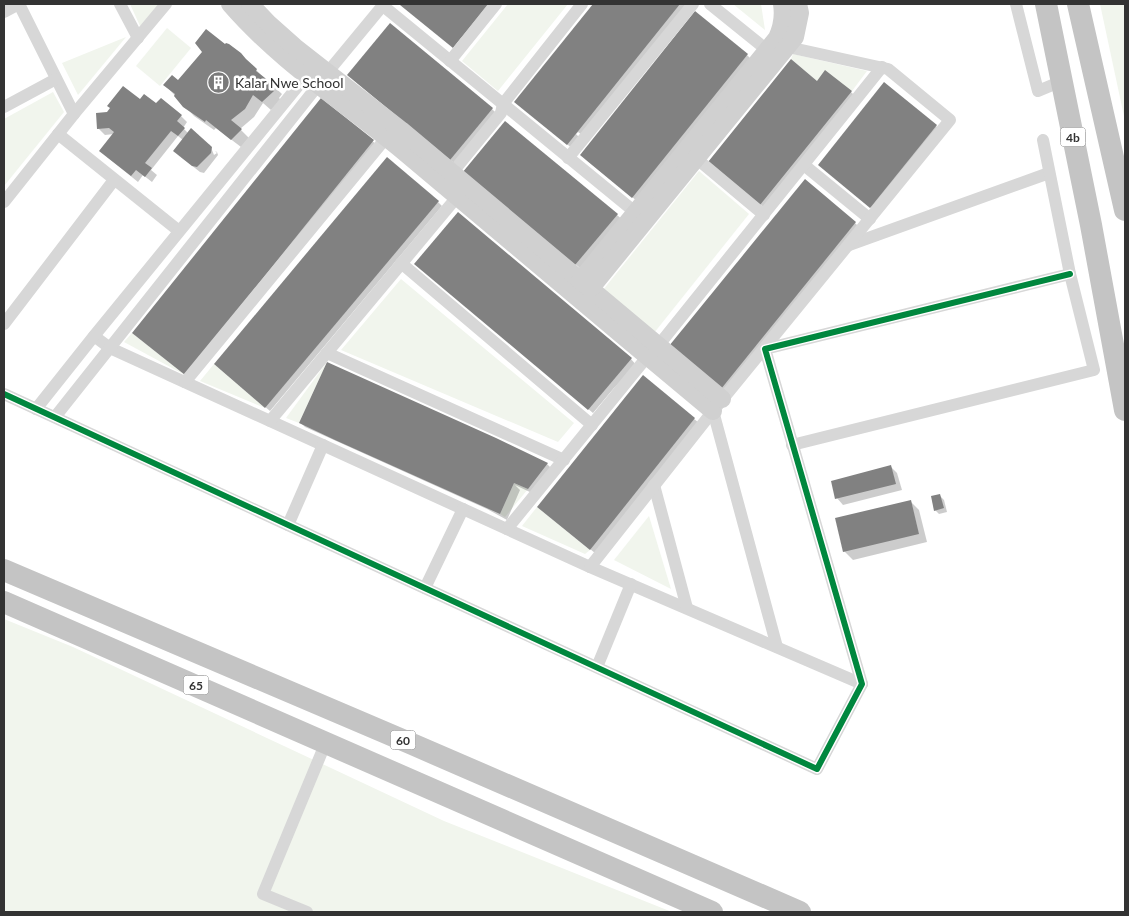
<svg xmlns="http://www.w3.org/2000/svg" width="1129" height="916" viewBox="0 0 1129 916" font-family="Lato,sans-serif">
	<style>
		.green { fill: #f1f5ed }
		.shadow { fill: #0003 }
		.building { fill: #818181 }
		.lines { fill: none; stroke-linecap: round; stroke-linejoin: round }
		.street { stroke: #d7d7d7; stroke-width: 12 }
		.secondary { stroke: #d0d0d0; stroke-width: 18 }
		.highway { stroke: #c4c4c4; stroke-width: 22 }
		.cycleway-casing { stroke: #fff; stroke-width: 9 }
		.cycleway { stroke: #00873e; stroke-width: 6 }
		.labels { text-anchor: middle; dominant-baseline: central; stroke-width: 5; stroke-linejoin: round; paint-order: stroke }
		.shield { fill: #fff; stroke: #707070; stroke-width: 1 }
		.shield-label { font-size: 12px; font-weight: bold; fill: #333 }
		.poi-label { font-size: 14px; fill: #333; stroke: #fff; text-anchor: start }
	</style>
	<rect width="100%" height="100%" fill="#fff"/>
	<g class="green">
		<path d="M130,4H159L140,26Z"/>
		<path d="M508,4H568L498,91L462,61Z"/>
		<path d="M733,4H761L765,30Z"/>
		<path d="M1100,4H1125V121Z"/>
		<path d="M167,28L191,48L160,86L136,66Z"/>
		<path d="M126,37L78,95L62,63Z"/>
		<path d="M793,54L867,71L852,91L817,81L791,59Z"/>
		<path d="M53,92L64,112L4,186V119Z"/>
		<path d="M699,171L749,214L654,333L603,290Z"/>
		<path d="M401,279L574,423L558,442L341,350Z"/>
		<path d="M132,333L185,375L124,342Z"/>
		<path d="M327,362L299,423L286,418Z"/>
		<path d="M214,364L265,408L200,381Z"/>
		<path d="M514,483L528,489L505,517L500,514Z"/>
		<path d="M537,507L590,550L585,554L522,526Z"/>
		<path d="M649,516L671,589L614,560Z"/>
		<path d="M4,619L73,647L444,821L672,912H4Z"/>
	</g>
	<g class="shadow">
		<path d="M403,4H495L466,40L402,5Z"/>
		<path d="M595,4H684L686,6L582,135L578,132L576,134L582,140L574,150L516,102Z"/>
		<path d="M747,55L751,59L637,201L585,159Z"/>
		<path d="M256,70L282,94L279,98L281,100L271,110L263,103L254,117L240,129L249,138L241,147L216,128L214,130L194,116L165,85Z"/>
		<path d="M353,79L492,109L498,115L454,163Z"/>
		<path d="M818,82L851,92L855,96L767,210L710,162Z"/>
		<path d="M322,99L377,145L190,378Z"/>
		<path d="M140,101L157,105L181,116L187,122L183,128L188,133L210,145L214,155L217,153L215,151L217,152L218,155L204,173L200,172L181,157L183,140L178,136L151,170L157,175L152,182L143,175L138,182L107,157L114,134L105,135L98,128L108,114Z"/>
		<path d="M936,126L940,130L877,213L852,192Z"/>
		<path d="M468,177L617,215L624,221L580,268Z"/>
		<path d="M438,202L442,206L270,411L219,368Z"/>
		<path d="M855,223L859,227L726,392L674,350Z"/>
		<path d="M420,268L631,359L637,366L614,388L593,413Z"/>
		<path d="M328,364L547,464L551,468L532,493L515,485L520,490L507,520L487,509L305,427L301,423Z"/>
		<path d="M643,377L699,423L595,553L543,511Z"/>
		<path d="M891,467L897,473L902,490L843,505L837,498Z"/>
		<path d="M940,496L944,500L947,512L939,514L935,510Z"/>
		<path d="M910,501L919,510L927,542L853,560L844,551Z"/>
	</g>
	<g class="building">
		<path d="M401,4H488L453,48L400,5Z"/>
		<path d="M593,4H680L567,145L514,102Z"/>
		<path d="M695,11L748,54L632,198L580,155Z"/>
		<path d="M390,23L493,108L450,160L347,75Z"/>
		<path d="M206,29L225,44L226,43L229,44L241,53L246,59L257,69L256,71L274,85L271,89L274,91L262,102L253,95L245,109L231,120L242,129L231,140L206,120L205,122L183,107L174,96L175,94L163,85L172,75L178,80L202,52L195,43Z"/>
		<path d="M791,59L817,81L825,70L852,91L760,205L708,162Z"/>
		<path d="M884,82L937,125L870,208L818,165Z"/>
		<path d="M123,86L140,99L144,94L156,103L161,98L182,115L177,121L185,128L178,136L171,131L145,163L152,168L145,177L136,170L131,176L99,151L114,132L109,128L97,129L96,113L107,112L110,108L107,106Z"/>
		<path d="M321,98L374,140L185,375L132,333Z"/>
		<path d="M505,121L618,214L575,265L462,173Z"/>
		<path d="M191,128L212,147L211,153L197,167L192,166L173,151Z"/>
		<path d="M387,157L439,201L265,408L214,364Z"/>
		<path d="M805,179L856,222L721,389L669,346Z"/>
		<path d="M458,212L632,358L588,410L414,264Z"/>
		<path d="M327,362L496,438L548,463L528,489L514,483L500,514L335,440L299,423Z"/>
		<path d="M643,375L695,418L590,550L537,507Z"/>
		<path d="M891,465L896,484L835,499L831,481Z"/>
		<path d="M940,494L944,508L934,511L931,496Z"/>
		<path d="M911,500L919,534L843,552L835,518Z"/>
	</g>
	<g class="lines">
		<g class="street">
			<path d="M19,4L74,114"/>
			<path d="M120,4L138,38"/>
			<path d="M710,4L767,50"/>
			<path d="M1016,4L1038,91L1062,81"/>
			<path d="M382,5L635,212"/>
			<path d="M4,12L19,4"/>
			<path d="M450,61L496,4"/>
			<path d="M327,73L384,4"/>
			<path d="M4,107L56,79"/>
			<path d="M58,134L179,231"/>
			<path d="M568,158L693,4"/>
			<path d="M697,159L764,215"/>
			<path d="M804,165L870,219"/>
			<path d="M452,173L501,113L503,104L582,4"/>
			<path d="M4,202L74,114L166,4"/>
			<path d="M849,245L1049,173"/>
			<path d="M401,263L592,425"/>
			<path d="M4,324L114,180"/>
			<path d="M94,336L110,348L590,567L862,684"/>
			<path d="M658,346L882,67"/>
			<path d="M327,353L564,460"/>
			<path d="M185,382L386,138"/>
			<path d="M4,394L817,769L862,684L765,349L1070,274"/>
			<path d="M36,409L94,336L307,75"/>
			<path d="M713,411L777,647"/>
			<path d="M55,417L319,84"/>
			<path d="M270,421L457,197"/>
			<path d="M792,445L1094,370L1070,274L1043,140"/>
			<path d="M654,485L687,608"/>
			<path d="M288,525L323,445"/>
			<path d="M507,529L647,357"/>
			<path d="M590,567L713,411L950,120L888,69L788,47L783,43"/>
			<path d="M425,588L463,509"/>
			<path d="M597,667L631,584"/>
			<path d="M307,912L263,894L326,742"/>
		</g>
		<g class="secondary">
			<path d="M230,4C279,61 345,103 403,151C506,237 609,325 713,411"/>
			<path d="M250,4L268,23L295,47L401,130L722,399"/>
			<path d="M580,281L777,38C782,27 784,16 782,4"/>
			<path d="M590,289L795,37L800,13L798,4"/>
		</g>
		<g class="highway">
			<path d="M1046,4L1091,225L1125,410"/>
			<path d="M1078,4L1125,210"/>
			<path d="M4,570L412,744L800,912"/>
			<path d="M4,602L712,912"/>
		</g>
		<defs>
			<path id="cycleway" d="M4,394L817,769L862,684L765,349L1070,274"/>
		</defs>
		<use href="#cycleway" class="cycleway-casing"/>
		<use href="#cycleway" class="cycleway"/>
	</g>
	<defs>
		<symbol id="building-disc" viewBox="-11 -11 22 22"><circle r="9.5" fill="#7a7a7a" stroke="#fff"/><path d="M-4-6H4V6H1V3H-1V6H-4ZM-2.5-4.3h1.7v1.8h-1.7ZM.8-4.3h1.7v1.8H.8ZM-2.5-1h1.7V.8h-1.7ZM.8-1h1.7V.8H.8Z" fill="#fff"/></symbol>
	</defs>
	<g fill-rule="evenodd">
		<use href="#building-disc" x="206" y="70" width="25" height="25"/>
	</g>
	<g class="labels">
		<g class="shield">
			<rect x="1060.5" y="127.5" width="25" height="19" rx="4"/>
			<rect x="183.5" y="675.5" width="25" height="19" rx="4"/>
			<rect x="390.5" y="730.5" width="25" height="19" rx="4"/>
		</g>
		<g class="shield-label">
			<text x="1073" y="137">4b</text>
			<text x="196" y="685">65</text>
			<text x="403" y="740">60</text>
		</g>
		<g class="poi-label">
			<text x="235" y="82">Kalar Nwe School</text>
		</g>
	</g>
	<rect width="1129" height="916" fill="none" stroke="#333333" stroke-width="10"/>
</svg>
